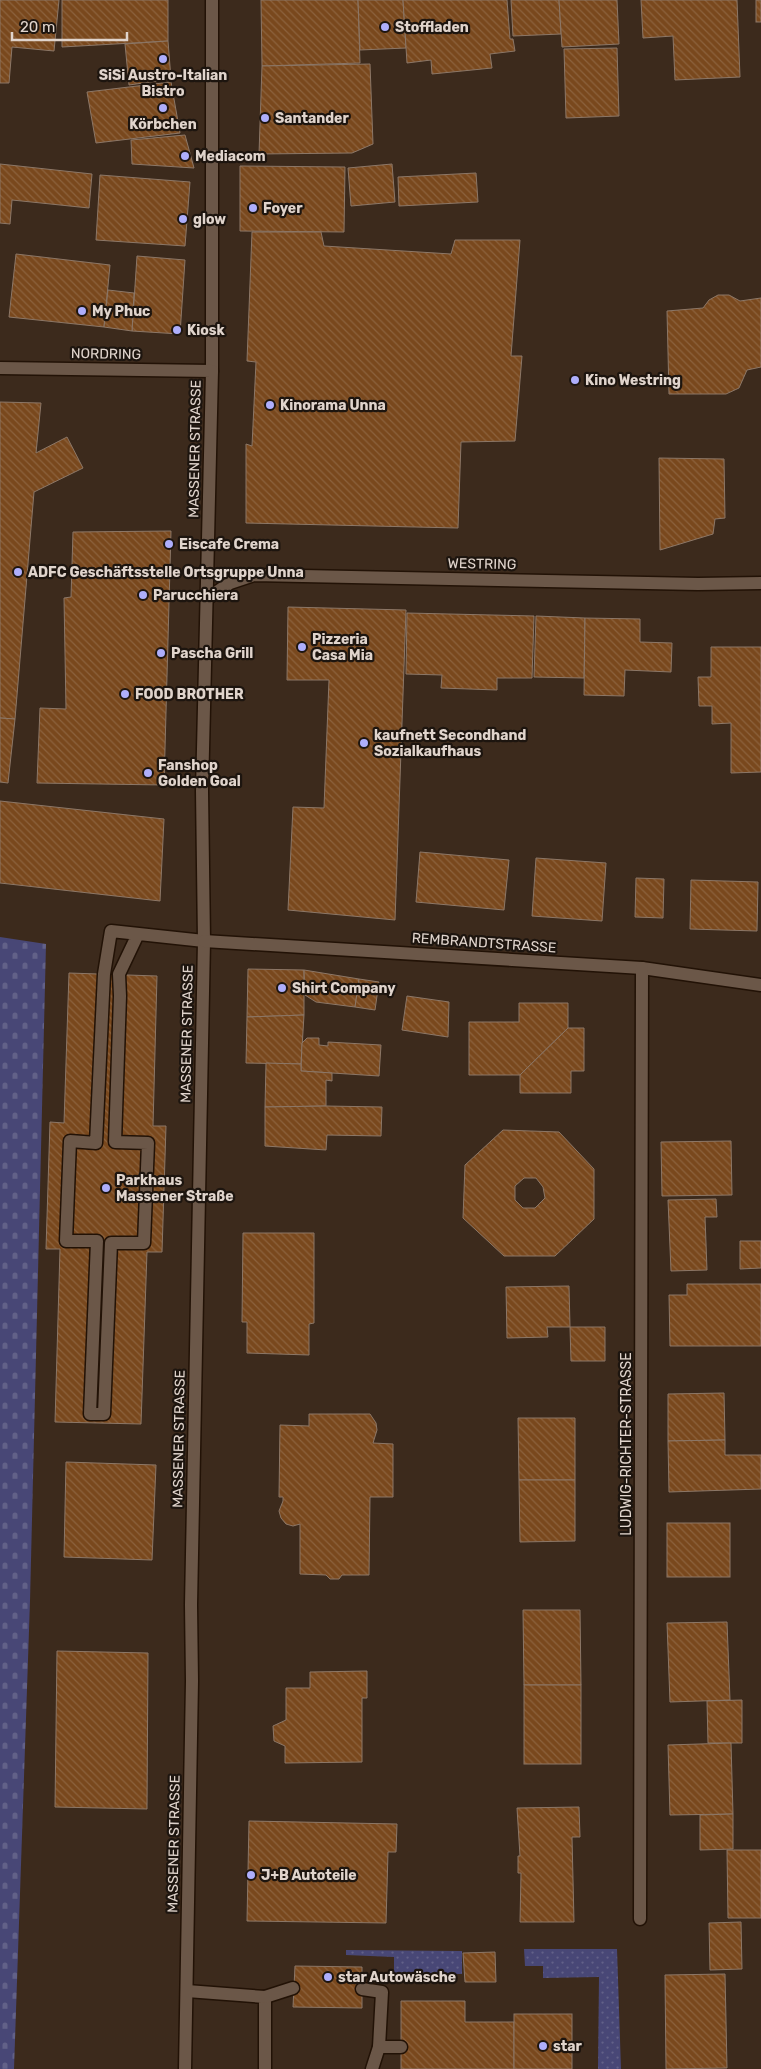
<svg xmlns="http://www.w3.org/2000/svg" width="761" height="2069" viewBox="0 0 761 2069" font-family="Rubik,sans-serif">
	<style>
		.grass { fill: url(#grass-dots) }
		.cemetery { fill: url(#cemetery-stones) }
		.building { fill: url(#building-back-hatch); stroke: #8c7767; fill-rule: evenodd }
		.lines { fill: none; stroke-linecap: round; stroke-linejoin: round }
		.service-casing { stroke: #221206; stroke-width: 15 }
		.pedestrian-casing { stroke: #221206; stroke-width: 15 }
		.minor-casing { stroke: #221206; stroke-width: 15 }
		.service { stroke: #6b5748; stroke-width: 12 }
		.pedestrian { stroke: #6b5748; stroke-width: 12 }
		.minor { stroke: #6b5748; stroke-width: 12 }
		.poi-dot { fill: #aeaefb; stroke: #1d150f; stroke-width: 2 }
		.labels { text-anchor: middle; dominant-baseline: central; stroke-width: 4.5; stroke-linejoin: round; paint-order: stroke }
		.poi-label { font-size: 14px; font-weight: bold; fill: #e0d4cc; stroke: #1d150f; text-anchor: start }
		.street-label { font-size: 14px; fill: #e0d4cc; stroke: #1d150f }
	</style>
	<defs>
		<pattern id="grass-dots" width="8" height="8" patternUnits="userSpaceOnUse" patternTransform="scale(1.25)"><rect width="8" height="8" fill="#484776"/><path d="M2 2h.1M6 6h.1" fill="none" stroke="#626188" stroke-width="1.8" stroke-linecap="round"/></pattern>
		<pattern id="cemetery-stones" width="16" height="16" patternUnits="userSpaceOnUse" patternTransform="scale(1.25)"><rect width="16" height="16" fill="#484776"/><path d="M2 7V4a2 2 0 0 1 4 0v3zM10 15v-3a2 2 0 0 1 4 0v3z" fill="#626188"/></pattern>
		<pattern id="building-back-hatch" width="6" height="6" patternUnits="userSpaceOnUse" patternTransform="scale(1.25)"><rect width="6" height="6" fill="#79481d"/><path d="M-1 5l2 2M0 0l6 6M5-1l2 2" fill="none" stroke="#8c623d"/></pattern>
	</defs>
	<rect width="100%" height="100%" fill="#3c2a1c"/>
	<g class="grass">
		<path d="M524,1949H617L621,2069H598L599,1977L543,1978V1966H525Z"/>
		<path d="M346,1950L462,1951V1974H448V1983L394,1982V1957L346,1955Z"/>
	</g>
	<path class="cemetery" d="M0,937L46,944L30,1601L14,2069H0Z"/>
	<g class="building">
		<path d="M0,0H59L54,51L12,47L9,83H0Z"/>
		<path d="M62,0H168V41L62,47Z"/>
		<path d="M261,0H358L360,63L262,66Z"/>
		<path d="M358,0H403L406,48L360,50Z"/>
		<path d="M403,0H507L510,39H513L515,51L490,54L492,68L432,74L431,60L407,63Z"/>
		<path d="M511,0H559L561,34L513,36Z"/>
		<path d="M559,0H617L619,44L562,47Z"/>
		<path d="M641,0H737L740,77L675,80L673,36L643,38Z"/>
		<rect x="756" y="0" width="5" height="22"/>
		<path d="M168,41L171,79L129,85L125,44Z"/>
		<path d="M617,48L619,116L566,118L564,49Z"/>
		<path d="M370,64L373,144L352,153L259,154L262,66Z"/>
		<path d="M171,82L180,133L96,143L87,92Z"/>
		<path d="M185,135L194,168L132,164L131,140Z"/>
		<path d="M0,164L92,174L89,208L12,200L10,224L0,223Z"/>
		<path d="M392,164L395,202L351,206L348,168Z"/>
		<path d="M240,166L345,167L344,232L240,231Z"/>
		<path d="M476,173L478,202L399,206L398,177Z"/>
		<path d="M100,175L190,182L185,246L96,240Z"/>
		<path d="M252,232H321L324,246L451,254L455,240H520L511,356H522L515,441L461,442L458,528L246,523V444L252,446L256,362L247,361Z"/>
		<path d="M16,254L110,265L104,327L9,317Z"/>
		<path d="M137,256L185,260L180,334L132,331Z"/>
		<path d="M108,290L134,293L132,331L104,327Z"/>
		<path d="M718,295H729L740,301L761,298V367L747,370L739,388L726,394H669L667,311L703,308L709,300Z"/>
		<path d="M0,402L41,403L36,453L67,437L83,468L34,492L15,719L0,718Z"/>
		<path d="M659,458L724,459L725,518L715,519L713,534L660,550Z"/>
		<path d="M171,531L164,785L37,783L40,708L66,709L64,598L71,597L73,532Z"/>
		<path d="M288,607L406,610L395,920L288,910L293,807L324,808L329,680H287Z"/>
		<path d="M407,613L534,616L532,678H497V690L441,688L442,675L406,674Z"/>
		<path d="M536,616L585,618L584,678L534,677Z"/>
		<path d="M585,618L640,619V642L672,643L671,672L625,670L624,696L584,695Z"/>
		<path d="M711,647H761V772L731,773V723L712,724V706H699L698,677H711Z"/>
		<path d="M0,718L15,719L8,783L0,782Z"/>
		<path d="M0,801L164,819L160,901L0,883Z"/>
		<path d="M420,852L509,860L504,910L416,902Z"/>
		<path d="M536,858L606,863L602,921L532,916Z"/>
		<path d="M636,878L664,879L663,918L635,917Z"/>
		<path d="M691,880L758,882L757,931L690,929Z"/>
		<path d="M248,969L304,970V1015L247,1017Z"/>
		<path d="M304,970L359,979L355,1007L316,1002L305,995Z"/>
		<path d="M69,973L157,976L153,1126H166L162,1252H147L141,1424L55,1422L60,1249H46L50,1122L64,1123Z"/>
		<path d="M359,979L379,982L375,1010L355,1007Z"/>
		<path d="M407,996L449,1002L448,1037L402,1030Z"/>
		<path d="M519,1003H568V1028L520,1075H469V1022H519Z"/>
		<path d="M304,1015L301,1064L246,1063L247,1017Z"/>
		<path d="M568,1028H584V1071H571V1093H520V1075Z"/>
		<path d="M307,1038H319V1045L328,1046V1042L381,1045L379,1076L301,1071L302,1043Z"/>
		<path d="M266,1063L301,1064V1071L332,1073V1081L326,1080V1106L265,1107Z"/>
		<path d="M326,1106L382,1107L381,1136L327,1135L326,1150L265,1146V1107Z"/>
		<path d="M503,1130L559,1132L594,1169V1219L555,1256H504L463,1218L465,1165ZM524,1178H536L543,1187L545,1198L535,1208H523L515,1200V1186Z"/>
		<path d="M731,1141L732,1195L662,1196L661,1142Z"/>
		<path d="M716,1199L717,1217H705L707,1270L671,1271L668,1200Z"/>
		<path d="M243,1233H314V1323L309,1324V1355L247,1353V1322H242Z"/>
		<path d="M740,1241H761V1268L740,1269Z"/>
		<path d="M687,1284H761V1346H670L669,1295H687Z"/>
		<path d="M569,1286L570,1327H547L548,1337L507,1338L506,1287Z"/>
		<path d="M570,1327H605V1361H571Z"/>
		<path d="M724,1393L725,1440L668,1441V1394Z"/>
		<path d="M309,1414H370L376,1423L377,1430L373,1443L393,1444V1497H370L369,1575H342L339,1579H330L326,1575L300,1574V1524L293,1526L286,1524L281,1518L279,1511L283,1501V1497H279L280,1425L309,1426Z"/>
		<path d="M518,1418H575V1480H519Z"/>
		<path d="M725,1440V1455H761V1489L669,1492L668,1441Z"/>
		<path d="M66,1462L156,1465L152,1560L64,1557Z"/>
		<path d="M519,1480H575V1541L520,1542Z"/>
		<rect x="667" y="1523" width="63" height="54"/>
		<path d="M523,1610H580L581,1685H524Z"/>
		<path d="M727,1622L730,1700L670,1702L667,1623Z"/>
		<path d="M57,1651L148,1653L147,1809L55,1807Z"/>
		<path d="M367,1671V1698H362V1762L285,1763V1746L274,1741L273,1726L286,1720V1688H310V1672Z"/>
		<rect x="524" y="1685" width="57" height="79"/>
		<path d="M742,1700V1743H708L707,1701Z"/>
		<path d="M731,1743L733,1814L670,1815L668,1745Z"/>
		<path d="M579,1807L580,1837H572L574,1922H520L521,1873H518V1856H520L517,1808Z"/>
		<path d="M733,1814V1849L700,1850V1815Z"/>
		<path d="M249,1821L397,1824L396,1852H388L386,1923L247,1921Z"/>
		<path d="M727,1850H761V1918H728Z"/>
		<path d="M741,1922L742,1969L710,1970L709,1923Z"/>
		<path d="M495,1952L496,1982H465L463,1953Z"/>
		<path d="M295,1966L362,1967V2008L293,2007Z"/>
		<path d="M725,1974L727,2068L666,2069L665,1975Z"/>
		<path d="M401,2001H465V2022H514V2069H401Z"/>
		<rect x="514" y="2014" width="58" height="55"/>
	</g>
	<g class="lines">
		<defs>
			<g id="service">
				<path d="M138,934L119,974L120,996L115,1142L148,1143L144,1243H111L104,1414H90L97,1241H66L70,1141L96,1143L104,974L111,931L204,941"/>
				<path d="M362,1989L382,1992L379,2047"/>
				<path d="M187,1991L265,1997V2069"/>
				<path d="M265,1997L293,1988"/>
				<path d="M372,2069L379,2047H401"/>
			</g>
			<path id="pedestrian" d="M212,371V0"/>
			<g id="minor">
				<path d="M0,368L212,371L202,791L204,941L191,1605L192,1681L185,2069"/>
				<path d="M208,598L230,583L254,575L698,584L761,583"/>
				<path d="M204,941L642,968L761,985"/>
				<path d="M640,1919L642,968"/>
			</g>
		</defs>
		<use href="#service" class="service-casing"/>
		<use href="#pedestrian" class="pedestrian-casing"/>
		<use href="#minor" class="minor-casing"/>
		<use href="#service" class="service"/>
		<use href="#pedestrian" class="pedestrian"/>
		<use href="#minor" class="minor"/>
	</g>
	<g class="poi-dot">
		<circle cx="385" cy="27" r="5"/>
		<circle cx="163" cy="59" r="5"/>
		<circle cx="163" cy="108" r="5"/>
		<circle cx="265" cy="118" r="5"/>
		<circle cx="185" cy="156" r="5"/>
		<circle cx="253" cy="208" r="5"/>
		<circle cx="183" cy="219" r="5"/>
		<circle cx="82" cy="311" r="5"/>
		<circle cx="177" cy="330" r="5"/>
		<circle cx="575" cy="380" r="5"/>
		<circle cx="270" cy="405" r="5"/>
		<circle cx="169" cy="544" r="5"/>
		<circle cx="18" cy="572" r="5"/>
		<circle cx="143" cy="595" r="5"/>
		<circle cx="302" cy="647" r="5"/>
		<circle cx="161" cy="653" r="5"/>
		<circle cx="125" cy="694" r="5"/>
		<circle cx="364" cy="743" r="5"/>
		<circle cx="148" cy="773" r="5"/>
		<circle cx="282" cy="988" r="5"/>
		<circle cx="106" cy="1188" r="5"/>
		<circle cx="251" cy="1875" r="5"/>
		<circle cx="328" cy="1977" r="5"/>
		<circle cx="543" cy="2046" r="5"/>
	</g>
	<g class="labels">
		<g class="poi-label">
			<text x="395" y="27">Stoffladen</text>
			<text x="163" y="75" text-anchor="middle">SiSi Austro-Italian<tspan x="163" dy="16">Bistro</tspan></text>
			<text x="275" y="118">Santander</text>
			<text x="163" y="124" text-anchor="middle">Körbchen</text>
			<text x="195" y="156">Mediacom</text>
			<text x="263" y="208">Foyer</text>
			<text x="193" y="219">glow</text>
			<text x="92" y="311">My Phuc</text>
			<text x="187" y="330">Kiosk</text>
			<text x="585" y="380">Kino Westring</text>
			<text x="280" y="405">Kinorama Unna</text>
			<text x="179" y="544">Eiscafe Crema</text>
			<text x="28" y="572">ADFC Geschäftsstelle Ortsgruppe Unna</text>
			<text x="153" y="595">Parucchiera</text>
			<text x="312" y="639">Pizzeria<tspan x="312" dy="16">Casa Mia</tspan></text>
			<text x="171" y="653">Pascha Grill</text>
			<text x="135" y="694">FOOD BROTHER</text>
			<text x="374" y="735">kaufnett Secondhand<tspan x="374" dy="16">Sozialkaufhaus</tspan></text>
			<text x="158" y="765">Fanshop<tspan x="158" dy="16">Golden Goal</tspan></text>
			<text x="292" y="988">Shirt Company</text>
			<text x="116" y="1180">Parkhaus<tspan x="116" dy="16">Massener Straße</tspan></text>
			<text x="261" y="1875">J+B Autoteile</text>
			<text x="338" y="1977">star Autowäsche</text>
			<text x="553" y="2046">star</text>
		</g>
		<g class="street-label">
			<text transform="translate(106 354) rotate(1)">NORDRING</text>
			<text transform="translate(195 449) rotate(-89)">MASSENER STRASSE</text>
			<text transform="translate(482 564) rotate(1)">WESTRING</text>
			<text transform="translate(484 943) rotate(4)">REMBRANDTSTRASSE</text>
			<text transform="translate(187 1034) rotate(-89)">MASSENER STRASSE</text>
			<text transform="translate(179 1439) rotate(-89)">MASSENER STRASSE</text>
			<text transform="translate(626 1444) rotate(-90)">LUDWIG-RICHTER-STRASSE</text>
			<text transform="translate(174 1844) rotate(-89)">MASSENER STRASSE</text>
		</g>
	</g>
	<path d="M12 32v8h115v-8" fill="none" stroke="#e0d4cc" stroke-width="2.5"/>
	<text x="20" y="32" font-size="15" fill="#e0d4cc" stroke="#1d150f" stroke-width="4" paint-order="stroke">20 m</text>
</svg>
